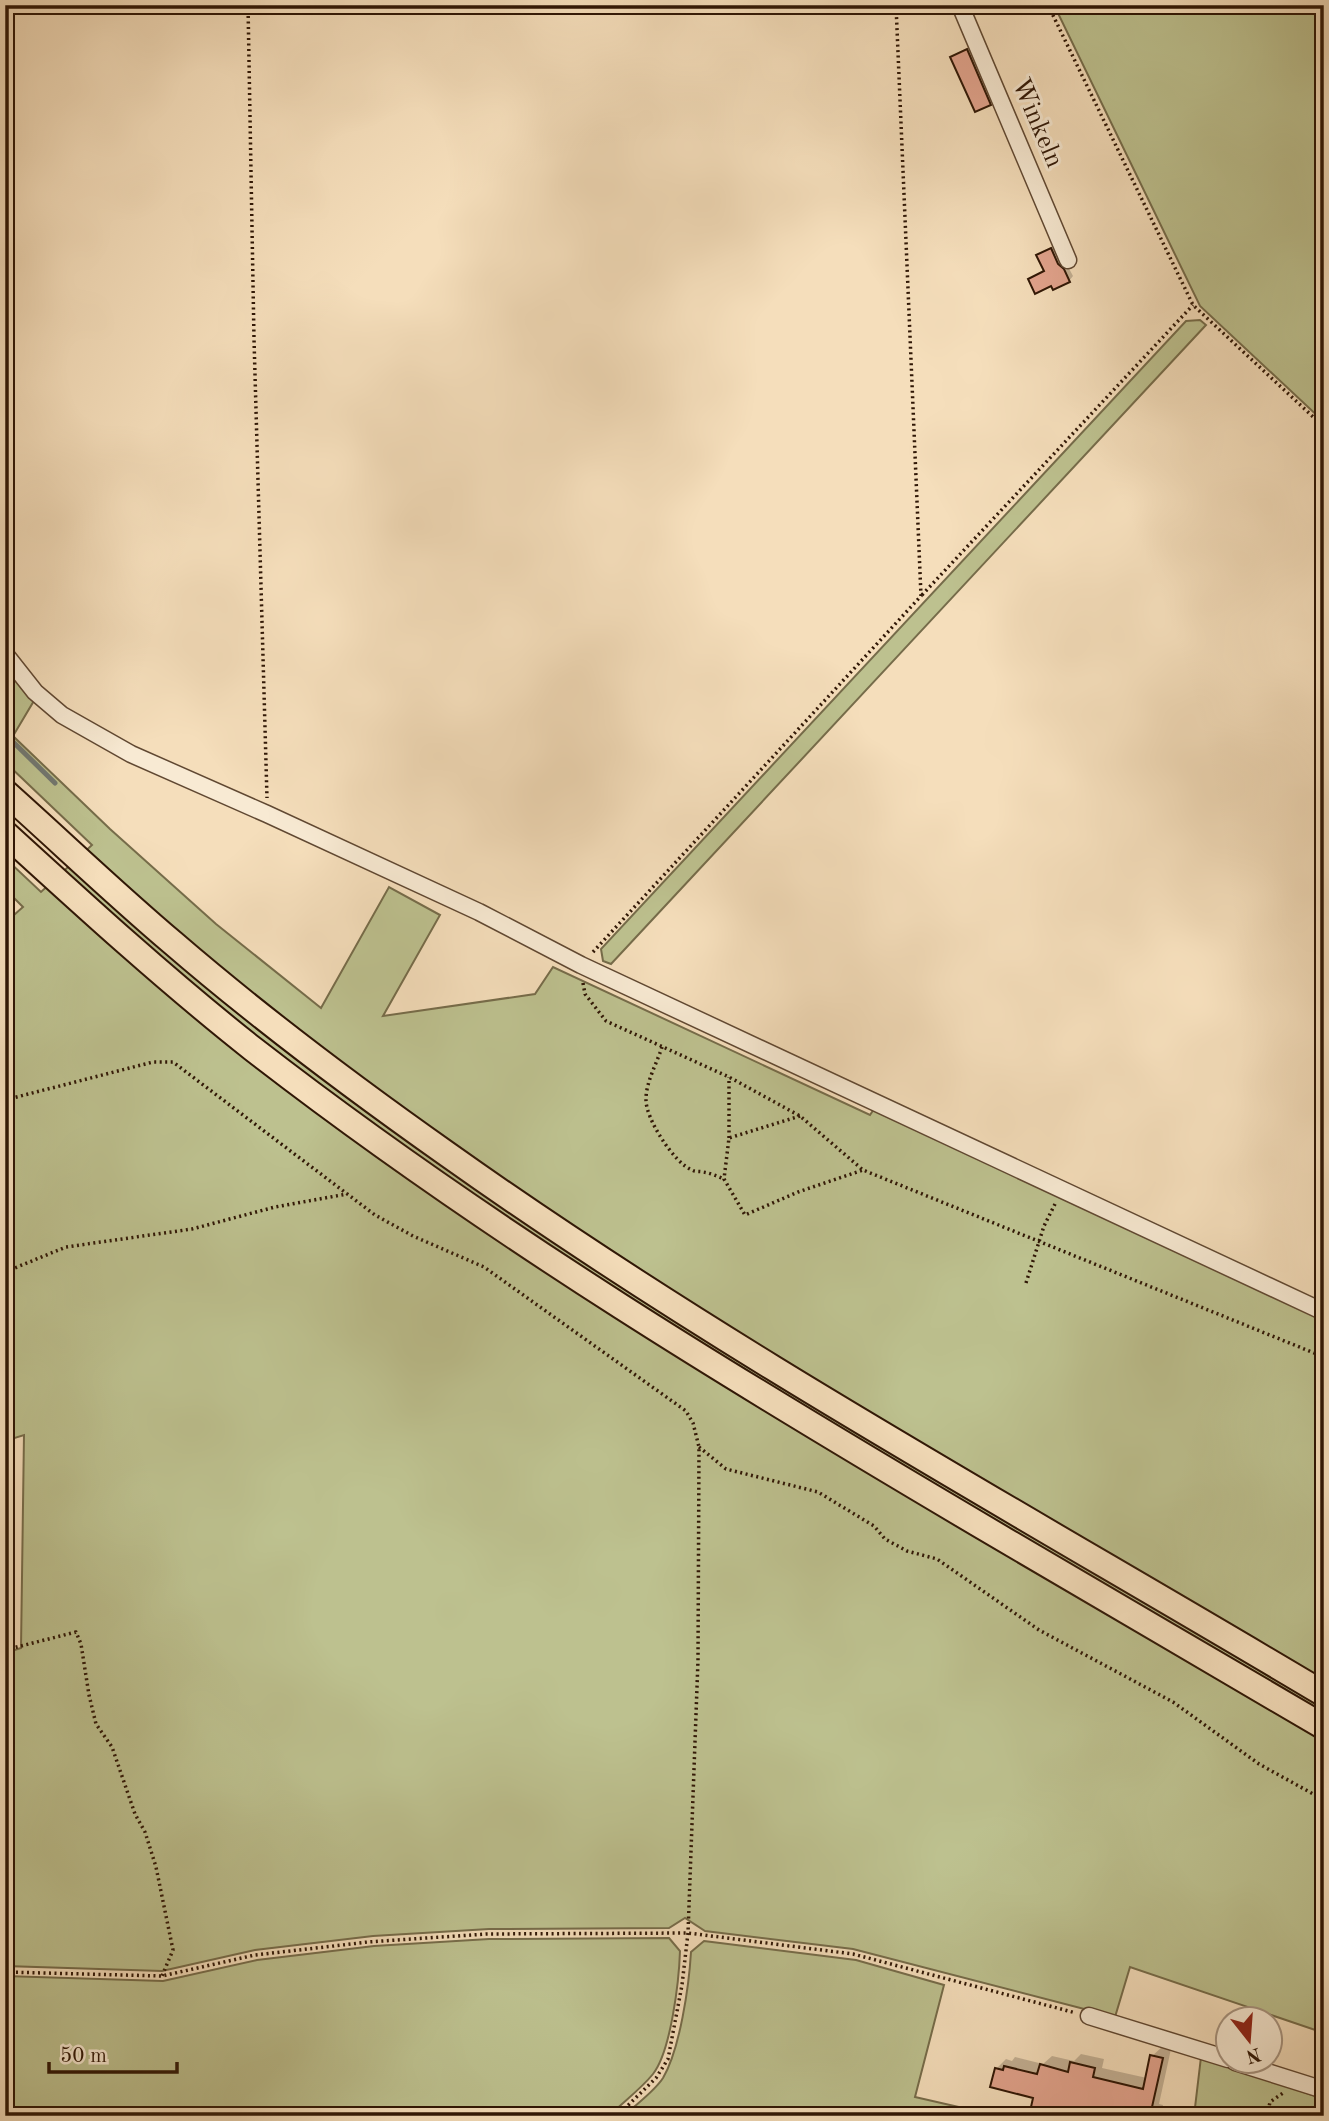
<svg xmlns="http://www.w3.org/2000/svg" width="1329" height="2121" viewBox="0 0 1329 2121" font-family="'Old Standard TT',serif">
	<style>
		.green { fill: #bdc18f; stroke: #766c4a; stroke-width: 2 }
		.shadow { fill: #0003 }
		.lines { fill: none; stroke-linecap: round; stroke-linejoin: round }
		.stream { stroke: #727871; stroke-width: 5 }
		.building { fill: #e3a48e; stroke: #2f1605; stroke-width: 2 }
		.minor-casing { stroke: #604832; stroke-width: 19 }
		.highway-casing { stroke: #2f1605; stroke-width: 28 }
		.path { stroke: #2f1605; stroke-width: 3.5; stroke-dasharray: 2 3.5; stroke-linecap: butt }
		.minor { stroke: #f8ead3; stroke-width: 16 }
		.highway { stroke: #f5debb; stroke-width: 24 }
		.labels { text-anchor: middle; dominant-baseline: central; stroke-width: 6; stroke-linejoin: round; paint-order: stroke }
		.street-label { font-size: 26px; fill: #2f1605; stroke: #f8ead3 }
	</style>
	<rect width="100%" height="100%" fill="#f5debb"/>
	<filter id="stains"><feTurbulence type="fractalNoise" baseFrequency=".00286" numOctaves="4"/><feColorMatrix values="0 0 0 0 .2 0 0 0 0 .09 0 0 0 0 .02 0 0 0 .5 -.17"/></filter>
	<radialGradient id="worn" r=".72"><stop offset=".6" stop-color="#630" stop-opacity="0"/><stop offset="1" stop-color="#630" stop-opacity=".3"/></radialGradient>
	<g class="green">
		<path d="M1054,5H1324V422L1200,306Z"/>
		<path d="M1200,320L1206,325L611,964L603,961L601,949L1186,321Z"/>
		<path d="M5,662L35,699L13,736L110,829L216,924L321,1008L389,887L440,915L383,1016L535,994L553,967L870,1115L874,1109L1324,1318V2033L1130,1967L1115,2017L853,1949L705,1931L685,1918L669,1928L489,1929L373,1936L255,1950L162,1971L5,1966V1653L21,1648L24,1435L5,1441V923L23,907L5,889V858L41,892L92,845L5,762Z"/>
		<path d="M669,1938L680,1951C679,1981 671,2051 653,2074C641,2089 623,2102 609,2116H5V1976L163,1981L257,1960L374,1946L489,1939Z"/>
		<path d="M704,1941L856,1960L944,1985L915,2097L998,2116H624C636,2104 654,2092 663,2078C680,2049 689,1986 691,1952Z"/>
		<path d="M1201,2057L1324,2099V2116H1194Z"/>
	</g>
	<g class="shadow">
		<path d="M972,46L994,99L990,104L952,57L957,53Z"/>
		<path d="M1056,244L1073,276L1069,281L1052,284L1030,279L1045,270L1038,256Z"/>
		<path d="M1162,2047L1171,2049L1159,2104L1163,2105L1161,2116H1135L1116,2111L1114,2116H1030L1035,2097L996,2069L1006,2059L1012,2061L1015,2057L1043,2064L1052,2056L1074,2061L1081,2054L1104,2059L1102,2068L1147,2078L1152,2056Z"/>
	</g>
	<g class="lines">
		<path class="stream" d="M5,734L55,783"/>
	</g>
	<g class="building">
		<path d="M967,49L991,105L975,112L950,57Z"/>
		<path d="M1051,248L1058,264L1064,269L1070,282L1053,290L1051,286L1035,294L1028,279L1044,271L1036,255Z"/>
		<path d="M1150,2055L1163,2058L1150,2116H1128L1109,2112L1108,2116H1029L1033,2098L990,2087L995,2068L1003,2070L1004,2066L1037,2074L1040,2064L1068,2072L1070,2062L1095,2068L1093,2077L1143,2089Z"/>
	</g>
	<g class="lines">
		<defs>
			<g id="minor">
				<path d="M960,5L1068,260"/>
				<path d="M5,654L35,692L62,715L131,754L267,814L479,912L581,965L1324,1312"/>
				<path d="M1089,2016L1228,2059"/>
				<path d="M1235,2062L1324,2090"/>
			</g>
			<g id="highway">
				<path d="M5,792C61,842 115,894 173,943C260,1018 352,1087 447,1154C727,1353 1029,1518 1324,1694"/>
				<path d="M5,833C86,907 167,981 253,1049C490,1233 747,1388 1005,1540C1112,1602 1217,1665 1324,1727"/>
			</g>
		</defs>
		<use href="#minor" class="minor-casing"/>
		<use href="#highway" class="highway-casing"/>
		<g class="path">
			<path d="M248,5L254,339L267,798"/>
			<path d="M1048,5L1193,305L1324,427"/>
			<path d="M922,595L1193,305"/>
			<path d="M593,952L921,596L896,5"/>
			<path d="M583,983L585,994L606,1021L729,1077L800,1116L863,1170L1324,1357"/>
			<path d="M662,1047C657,1063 646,1082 646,1099C645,1118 674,1163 692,1170C695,1172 699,1171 703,1172C710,1173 717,1176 724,1179"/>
			<path d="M5,1100L153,1062H173L375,1215L413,1236L484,1267L686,1411L693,1423L699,1447L698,1660L688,1933L682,1985L668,2059L656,2078L617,2116"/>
			<path d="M800,1116L729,1138L724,1179L745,1215L798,1192L863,1170"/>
			<path d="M729,1138V1077"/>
			<path d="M5,1272L66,1247L192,1229L275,1207L347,1194"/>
			<path d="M1026,1283L1044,1226L1055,1204"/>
			<path d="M699,1447L726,1469L818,1492L874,1526L885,1539L907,1551L937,1559L1039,1630L1173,1702L1259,1764L1324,1800"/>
			<path d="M5,1650L76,1632L81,1644L89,1695L96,1724L112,1747L135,1814L145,1832L156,1867L173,1950L162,1976"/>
			<path d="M5,1972L162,1976L255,1955L368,1942L486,1934L688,1933L853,1954L1076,2013"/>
			<path d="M1267,2116L1270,2102L1283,2093"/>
		</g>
		<use href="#minor" class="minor"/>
		<use href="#highway" class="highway"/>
	</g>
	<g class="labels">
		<g class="street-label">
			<text transform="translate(1037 123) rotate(67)">Winkeln</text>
		</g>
	</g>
	<rect width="1329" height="2121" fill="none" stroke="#f5debb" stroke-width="28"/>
	<rect x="7" y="7" width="1315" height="2107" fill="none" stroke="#2f1605" stroke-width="3.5"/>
	<rect x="14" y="14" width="1301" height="2093" fill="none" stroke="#2f1605" stroke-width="2"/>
	<g transform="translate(1249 2040) rotate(163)"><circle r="33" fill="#f8ead3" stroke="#a89581" stroke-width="2"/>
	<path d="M0-5L12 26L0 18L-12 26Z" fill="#8f2418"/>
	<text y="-10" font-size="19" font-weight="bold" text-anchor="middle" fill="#2f1605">N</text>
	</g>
	<path d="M49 2062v10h128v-10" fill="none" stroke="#2f1605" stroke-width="3.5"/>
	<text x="60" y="2062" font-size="21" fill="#2f1605" stroke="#f8ead3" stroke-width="5" paint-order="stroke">50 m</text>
	<rect width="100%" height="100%" filter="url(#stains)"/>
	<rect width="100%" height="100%" fill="url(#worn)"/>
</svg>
